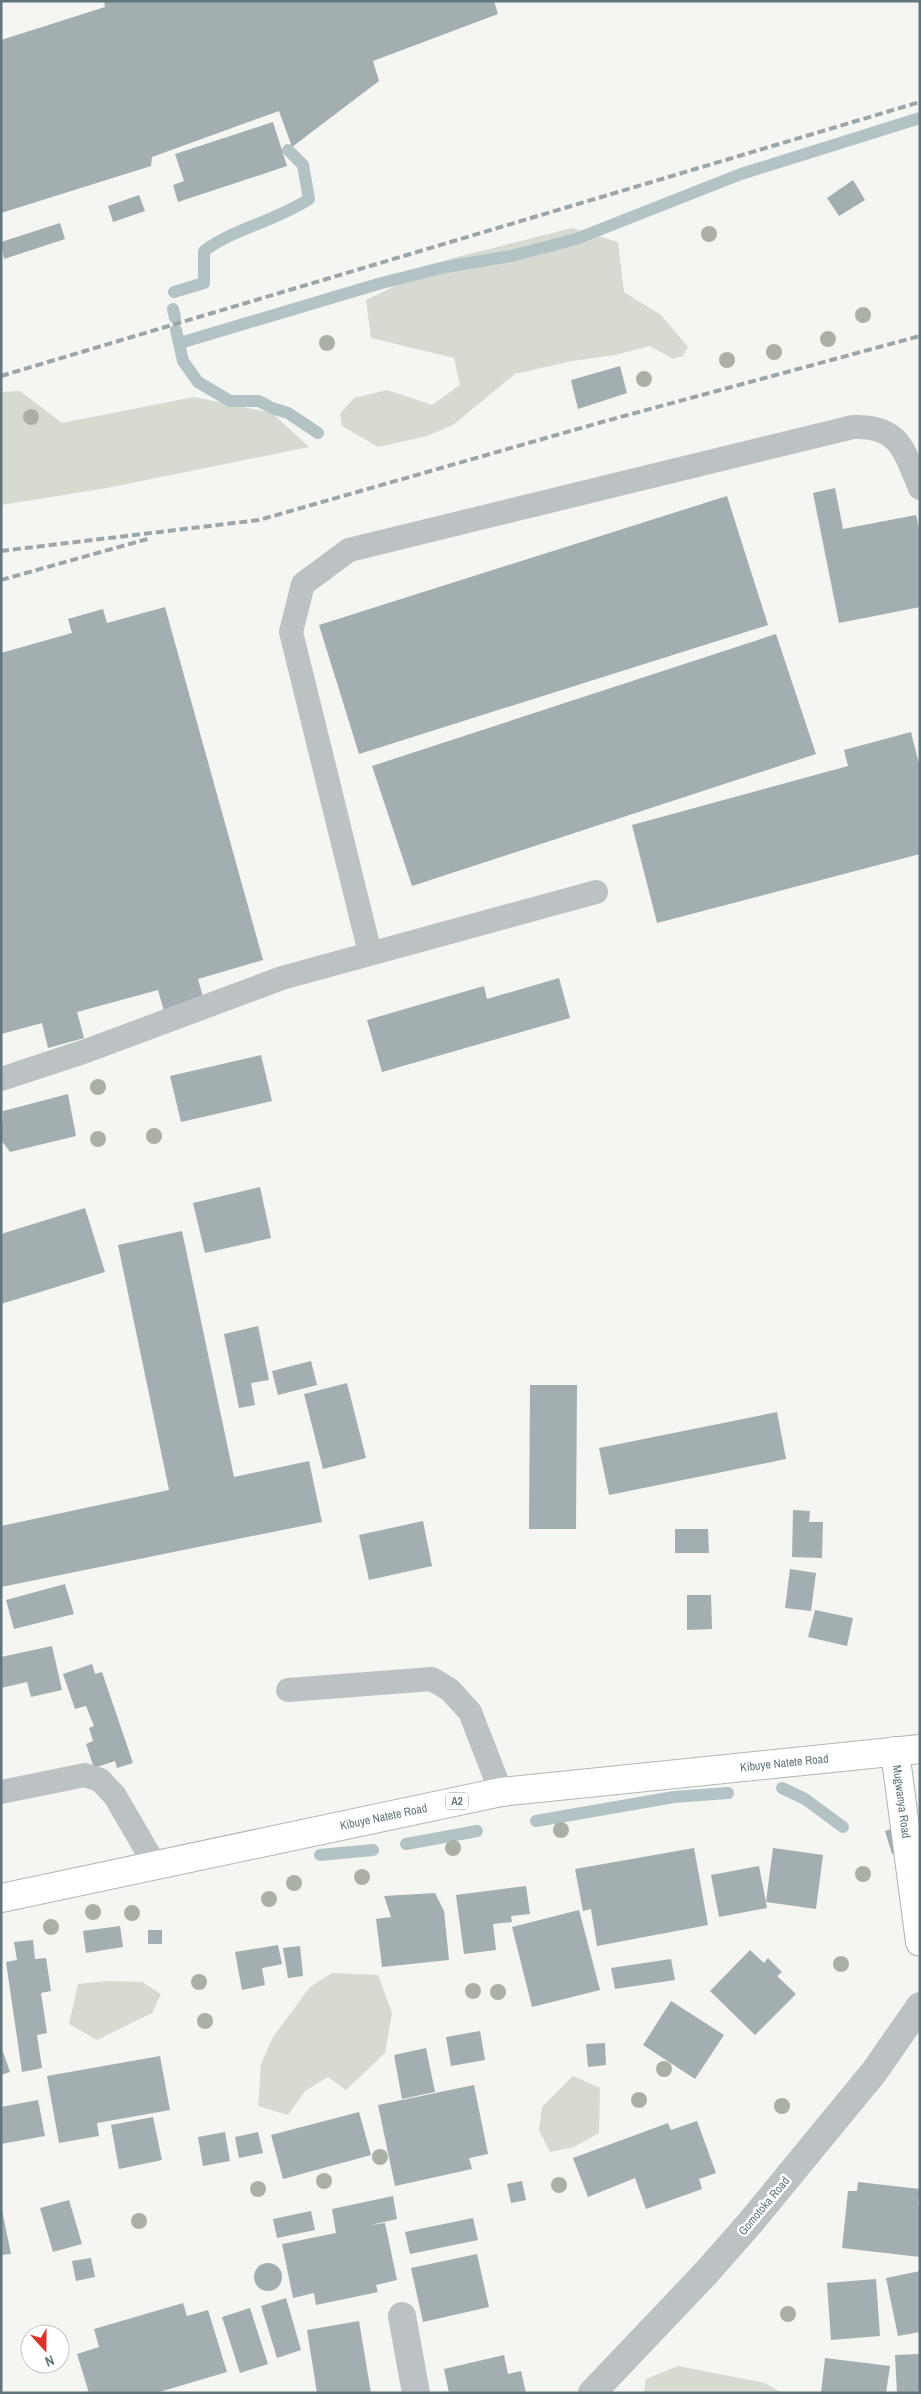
<svg xmlns="http://www.w3.org/2000/svg" width="921" height="2394" viewBox="0 0 921 2394" font-family="'Archivo Narrow',sans-serif">
	<style>
		.green { fill: #d6dad1 }
		.lines { fill: none; stroke-linecap: round; stroke-linejoin: round }
		.stream { stroke: #b3c3c5; stroke-width: 12 }
		.building { fill: #a3aeb1 }
		.secondary-casing { stroke: #acb5b7; stroke-width: 30 }
		.primary-casing { stroke: #b0b6b9; stroke-width: 30 }
		.lane { stroke: #bcc2c4; stroke-width: 24 }
		.street { stroke: #bcc2c4; stroke-width: 28 }
		.secondary { stroke: #fff; stroke-width: 28 }
		.primary { stroke: #fff; stroke-width: 28 }
		.rail { stroke: #9ca6a9; stroke-width: 4; stroke-dasharray: 8 4; stroke-linecap: butt }
		.tree { fill: #aab1a4 }
		.labels { text-anchor: middle; dominant-baseline: central; stroke-width: 5; stroke-linejoin: round; paint-order: stroke }
		.shield { fill: #fff; stroke: #909fa3; stroke-width: 1 }
		.shield-label { font-size: 11px; font-weight: bold; fill: #61767c }
		.street-label { font-size: 12px; fill: #61767c; stroke: #fff }
	</style>
	<rect width="100%" height="100%" fill="#f5f5f2"/>
	<g class="green">
		<path d="M572,228L618,242L624,292L661,315L688,347L683,356L673,359L650,346L615,355L572,361L515,374L453,425L427,436L378,447L342,426L340,414L354,398L387,390L432,405L460,385L454,358L371,338L366,300L453,258Z"/>
		<path d="M20,391L62,423L194,397L272,413L309,447L107,488L1,505V392Z"/>
		<path d="M332,1973L378,1975L392,2013L385,2053L346,2090L328,2077L305,2091L288,2115L258,2106L261,2064L273,2037L310,1987Z"/>
		<path d="M106,1981L142,1982L161,1994L152,2013L97,2040L69,2024L78,1984Z"/>
		<path d="M573,2076L600,2088L599,2133L574,2147L550,2152L539,2130L542,2107Z"/>
		<path d="M678,2366L765,2383L782,2393H644L646,2379Z"/>
	</g>
	<g class="lines">
		<g class="stream">
			<path d="M174,292L204,283V251C235,228 276,221 309,199L303,165L288,150"/>
			<path d="M173,309L175,318"/>
			<path d="M176,330L183,361L198,382L230,401H259L272,408L288,413L318,433"/>
			<path d="M180,343L378,284L445,267L511,256L576,239L741,174L920,118"/>
			<path d="M782,1788L805,1799L843,1827"/>
			<path d="M536,1821L674,1797L728,1793"/>
			<path d="M406,1844L477,1831"/>
			<path d="M320,1855L373,1850"/>
		</g>
	</g>
	<g class="building">
		<path d="M104,1H494L498,14L373,61L379,81L292,147L279,111L152,157L151,166L1,213V40L105,7Z"/>
		<path d="M273,122L287,166L178,202L173,185L184,181L175,154Z"/>
		<path d="M853,180L865,200L839,216L827,198Z"/>
		<path d="M139,195L145,211L113,222L108,206Z"/>
		<path d="M60,223L65,239L4,259L1,242Z"/>
		<path d="M620,366L627,393L578,409L571,380Z"/>
		<path d="M835,488L843,529L916,515L920,533V607L839,623L813,493Z"/>
		<path d="M727,496L768,625L359,754L319,625Z"/>
		<path d="M165,607L263,960L198,979L205,1004L165,1015L158,990L77,1012L84,1038L48,1048L42,1023L1,1034V653L72,633L68,619L103,609L107,623Z"/>
		<path d="M776,634L816,754L412,886L372,766Z"/>
		<path d="M911,732L920,768V854L657,923L632,825L848,766L844,750Z"/>
		<path d="M559,978L570,1018L382,1072L367,1020L484,986L487,999Z"/>
		<path d="M261,1055L272,1101L181,1122L170,1076Z"/>
		<path d="M68,1094L76,1136L10,1152L1,1140L3,1111Z"/>
		<path d="M260,1187L271,1238L205,1253L193,1203Z"/>
		<path d="M85,1208L105,1272L1,1304V1234Z"/>
		<path d="M182,1231L234,1477L309,1461L322,1522L1,1587V1526L169,1490L118,1245Z"/>
		<path d="M258,1326L269,1380L251,1383L255,1405L239,1408L224,1334Z"/>
		<path d="M311,1361L317,1385L278,1395L272,1371Z"/>
		<path d="M347,1383L366,1458L323,1469L304,1394Z"/>
		<path d="M530,1385H577L576,1529H529Z"/>
		<path d="M777,1412L786,1459L609,1495L599,1448Z"/>
		<path d="M793,1510L810,1511L809,1522H823L822,1558L792,1557Z"/>
		<path d="M423,1521L432,1566L369,1580L359,1535Z"/>
		<path d="M675,1529H708L709,1553H675Z"/>
		<path d="M790,1569L816,1573L811,1611L785,1608Z"/>
		<path d="M65,1584L74,1614L14,1629L6,1600Z"/>
		<path d="M687,1595H711L712,1629L687,1630Z"/>
		<path d="M815,1610L853,1618L847,1646L808,1637Z"/>
		<path d="M52,1646L62,1690L31,1697L27,1682L1,1688V1657Z"/>
		<path d="M92,1664L95,1674L102,1672L133,1763L117,1768L115,1761L94,1768L86,1744L93,1741L89,1728L94,1726L86,1706L75,1709L63,1674Z"/>
		<path d="M897,1827L905,1850L892,1854L885,1831Z"/>
		<path d="M694,1848L708,1925L597,1946L591,1909L583,1911L575,1869Z"/>
		<path d="M773,1848L823,1855L816,1909L766,1902Z"/>
		<path d="M759,1866L767,1908L719,1917L711,1875Z"/>
		<path d="M526,1886L530,1914L511,1916L512,1922L493,1924L496,1950L464,1954L456,1895Z"/>
		<path d="M435,1893L444,1911L449,1960L382,1967L376,1919L391,1917L384,1896Z"/>
		<path d="M579,1910L600,1990L532,2007L512,1927Z"/>
		<path d="M120,1926L123,1947L86,1953L83,1931Z"/>
		<rect x="148" y="1930" width="14" height="14"/>
		<path d="M33,1940L35,1959L46,1958L51,1991L41,1993L47,2033L37,2035L42,2068L22,2072L6,1962L17,1960L14,1942Z"/>
		<path d="M278,1945L282,1964L262,1968L265,1985L242,1990L235,1952Z"/>
		<path d="M300,1946L303,1976L288,1978L283,1948Z"/>
		<path d="M750,1950L764,1963L768,1958L782,1972L777,1976L796,1994L755,2035L710,1991Z"/>
		<path d="M671,1959L675,1980L615,1989L611,1968Z"/>
		<path d="M671,2001L724,2035L695,2079L643,2045Z"/>
		<path d="M480,2031L485,2060L451,2066L446,2037Z"/>
		<path d="M605,2043L606,2065L588,2067L586,2044Z"/>
		<path d="M1,2046L10,2072L1,2075Z"/>
		<path d="M426,2048L435,2092L402,2099L394,2055Z"/>
		<path d="M160,2056L170,2110L97,2123L99,2136L59,2143L47,2076Z"/>
		<path d="M474,2085L488,2154L469,2158L472,2169L395,2186L378,2105Z"/>
		<path d="M38,2100L45,2136L1,2144V2107Z"/>
		<path d="M359,2112L371,2155L283,2179L271,2135Z"/>
		<path d="M153,2117L162,2160L119,2169L111,2125Z"/>
		<path d="M697,2121L716,2173L699,2179L702,2189L646,2209L635,2178L588,2197L573,2158L668,2123L671,2130Z"/>
		<path d="M225,2132L230,2161L203,2166L198,2137Z"/>
		<path d="M258,2132L263,2153L239,2158L235,2137Z"/>
		<path d="M522,2181L526,2200L511,2203L507,2184Z"/>
		<path d="M858,2182L920,2189L918,2205H920V2257L842,2248L848,2191H857Z"/>
		<path d="M393,2196L397,2219L371,2225L385,2223L397,2280L376,2285L378,2292L316,2305L314,2293L293,2298L282,2244L336,2233L332,2209Z"/>
		<path d="M69,2200L82,2244L53,2252L40,2208Z"/>
		<path d="M1,2205L11,2254L1,2255Z"/>
		<path d="M311,2211L315,2230L277,2238L273,2219Z"/>
		<path d="M473,2218L478,2240L410,2254L405,2232Z"/>
		<path d="M477,2254L489,2307L423,2322L411,2268Z"/>
		<path d="M91,2258L95,2277L76,2281L72,2261Z"/>
		<circle cx="268" cy="2277" r="14"/>
		<path d="M920,2271V2332L898,2336L886,2278Z"/>
		<path d="M876,2279L880,2336L831,2340L827,2283Z"/>
		<path d="M286,2298L301,2350L277,2358L261,2306Z"/>
		<path d="M183,2303L187,2316L208,2310L227,2372L156,2393H89L77,2354L99,2347L94,2329Z"/>
		<path d="M250,2308L268,2364L240,2373L222,2317Z"/>
		<path d="M359,2321L371,2393H317L307,2330Z"/>
		<path d="M920,2354V2393H897L895,2355Z"/>
		<path d="M504,2355L508,2374L521,2371L526,2393H449L444,2369Z"/>
		<path d="M825,2358L890,2366L886,2393H821Z"/>
	</g>
	<g class="lines">
		<defs>
			<g id="secondary">
				<path id="s1" d="M895,1751L920,1942"/>
			</g>
			<g id="primary">
				<path id="s2" d="M1,1898L501,1792L920,1749"/>
			</g>
		</defs>
		<use href="#secondary" class="secondary-casing"/>
		<use href="#primary" class="primary-casing"/>
		<g class="lane">
			<path d="M370,953L291,632L303,584L349,550L853,427C900,425 904,451 920,488"/>
			<path d="M1,1079L86,1051L282,978L596,892"/>
			<path d="M288,1690L432,1679L450,1690L470,1712L501,1792"/>
			<path d="M1,1792L85,1775L100,1780L115,1796L155,1865"/>
		</g>
		<g class="street">
			<path d="M402,2316L416,2393"/>
			<path d="M592,2393L706,2273L750,2223L874,2072L920,2006"/>
		</g>
		<use href="#secondary" class="secondary"/>
		<use href="#primary" class="primary"/>
		<g class="rail">
			<path d="M1,376L920,102"/>
			<path d="M1,551L259,520L602,422L920,336"/>
			<path d="M1,580L151,538"/>
		</g>
	</g>
	<g class="tree">
		<circle cx="709" cy="234" r="8"/>
		<circle cx="863" cy="315" r="8"/>
		<circle cx="828" cy="339" r="8"/>
		<circle cx="327" cy="343" r="8"/>
		<circle cx="774" cy="352" r="8"/>
		<circle cx="727" cy="360" r="8"/>
		<circle cx="644" cy="379" r="8"/>
		<circle cx="31" cy="417" r="8"/>
		<circle cx="98" cy="1087" r="8"/>
		<circle cx="154" cy="1136" r="8"/>
		<circle cx="98" cy="1139" r="8"/>
		<circle cx="561" cy="1830" r="8"/>
		<circle cx="453" cy="1848" r="8"/>
		<circle cx="863" cy="1874" r="8"/>
		<circle cx="362" cy="1877" r="8"/>
		<circle cx="294" cy="1883" r="8"/>
		<circle cx="269" cy="1899" r="8"/>
		<circle cx="93" cy="1912" r="8"/>
		<circle cx="132" cy="1913" r="8"/>
		<circle cx="51" cy="1927" r="8"/>
		<circle cx="841" cy="1964" r="8"/>
		<circle cx="199" cy="1982" r="8"/>
		<circle cx="473" cy="1991" r="8"/>
		<circle cx="498" cy="1992" r="8"/>
		<circle cx="205" cy="2021" r="8"/>
		<circle cx="664" cy="2069" r="8"/>
		<circle cx="639" cy="2100" r="8"/>
		<circle cx="782" cy="2106" r="8"/>
		<circle cx="380" cy="2157" r="8"/>
		<circle cx="324" cy="2181" r="8"/>
		<circle cx="559" cy="2185" r="8"/>
		<circle cx="258" cy="2189" r="8"/>
		<circle cx="139" cy="2221" r="8"/>
		<circle cx="788" cy="2314" r="8"/>
	</g>
	<g class="labels">
		<rect class="shield" x="446" y="1792.5" width="22" height="17" rx="4"/>
		<g class="shield-label">
			<text x="457" y="1801">A2</text>
		</g>
		<g class="street-label">
			<text stroke="none"><textPath href="#s2" startOffset="796">Kibuye Natete Road</textPath></text>
			<text stroke="none"><textPath href="#s1" startOffset="51">Mugwanya Road</textPath></text>
			<text stroke="none"><textPath href="#s2" startOffset="391">Kibuye Natete Road</textPath></text>
			<text transform="translate(764 2206) rotate(-50)">Gomotoka Road</text>
		</g>
	</g>
	<rect width="921" height="2394" fill="none" stroke="#61767c" stroke-width="5"/>
	<g transform="translate(45 2349) rotate(159)"><circle r="24" fill="#ffffff" stroke="#c0c8cb"/>
	<path d="M0-4L9 19L0 12L-9 19Z" fill="#de3229"/>
	<text y="-8" font-size="14" font-weight="bold" text-anchor="middle" fill="#61767c">N</text>
	</g>
</svg>
